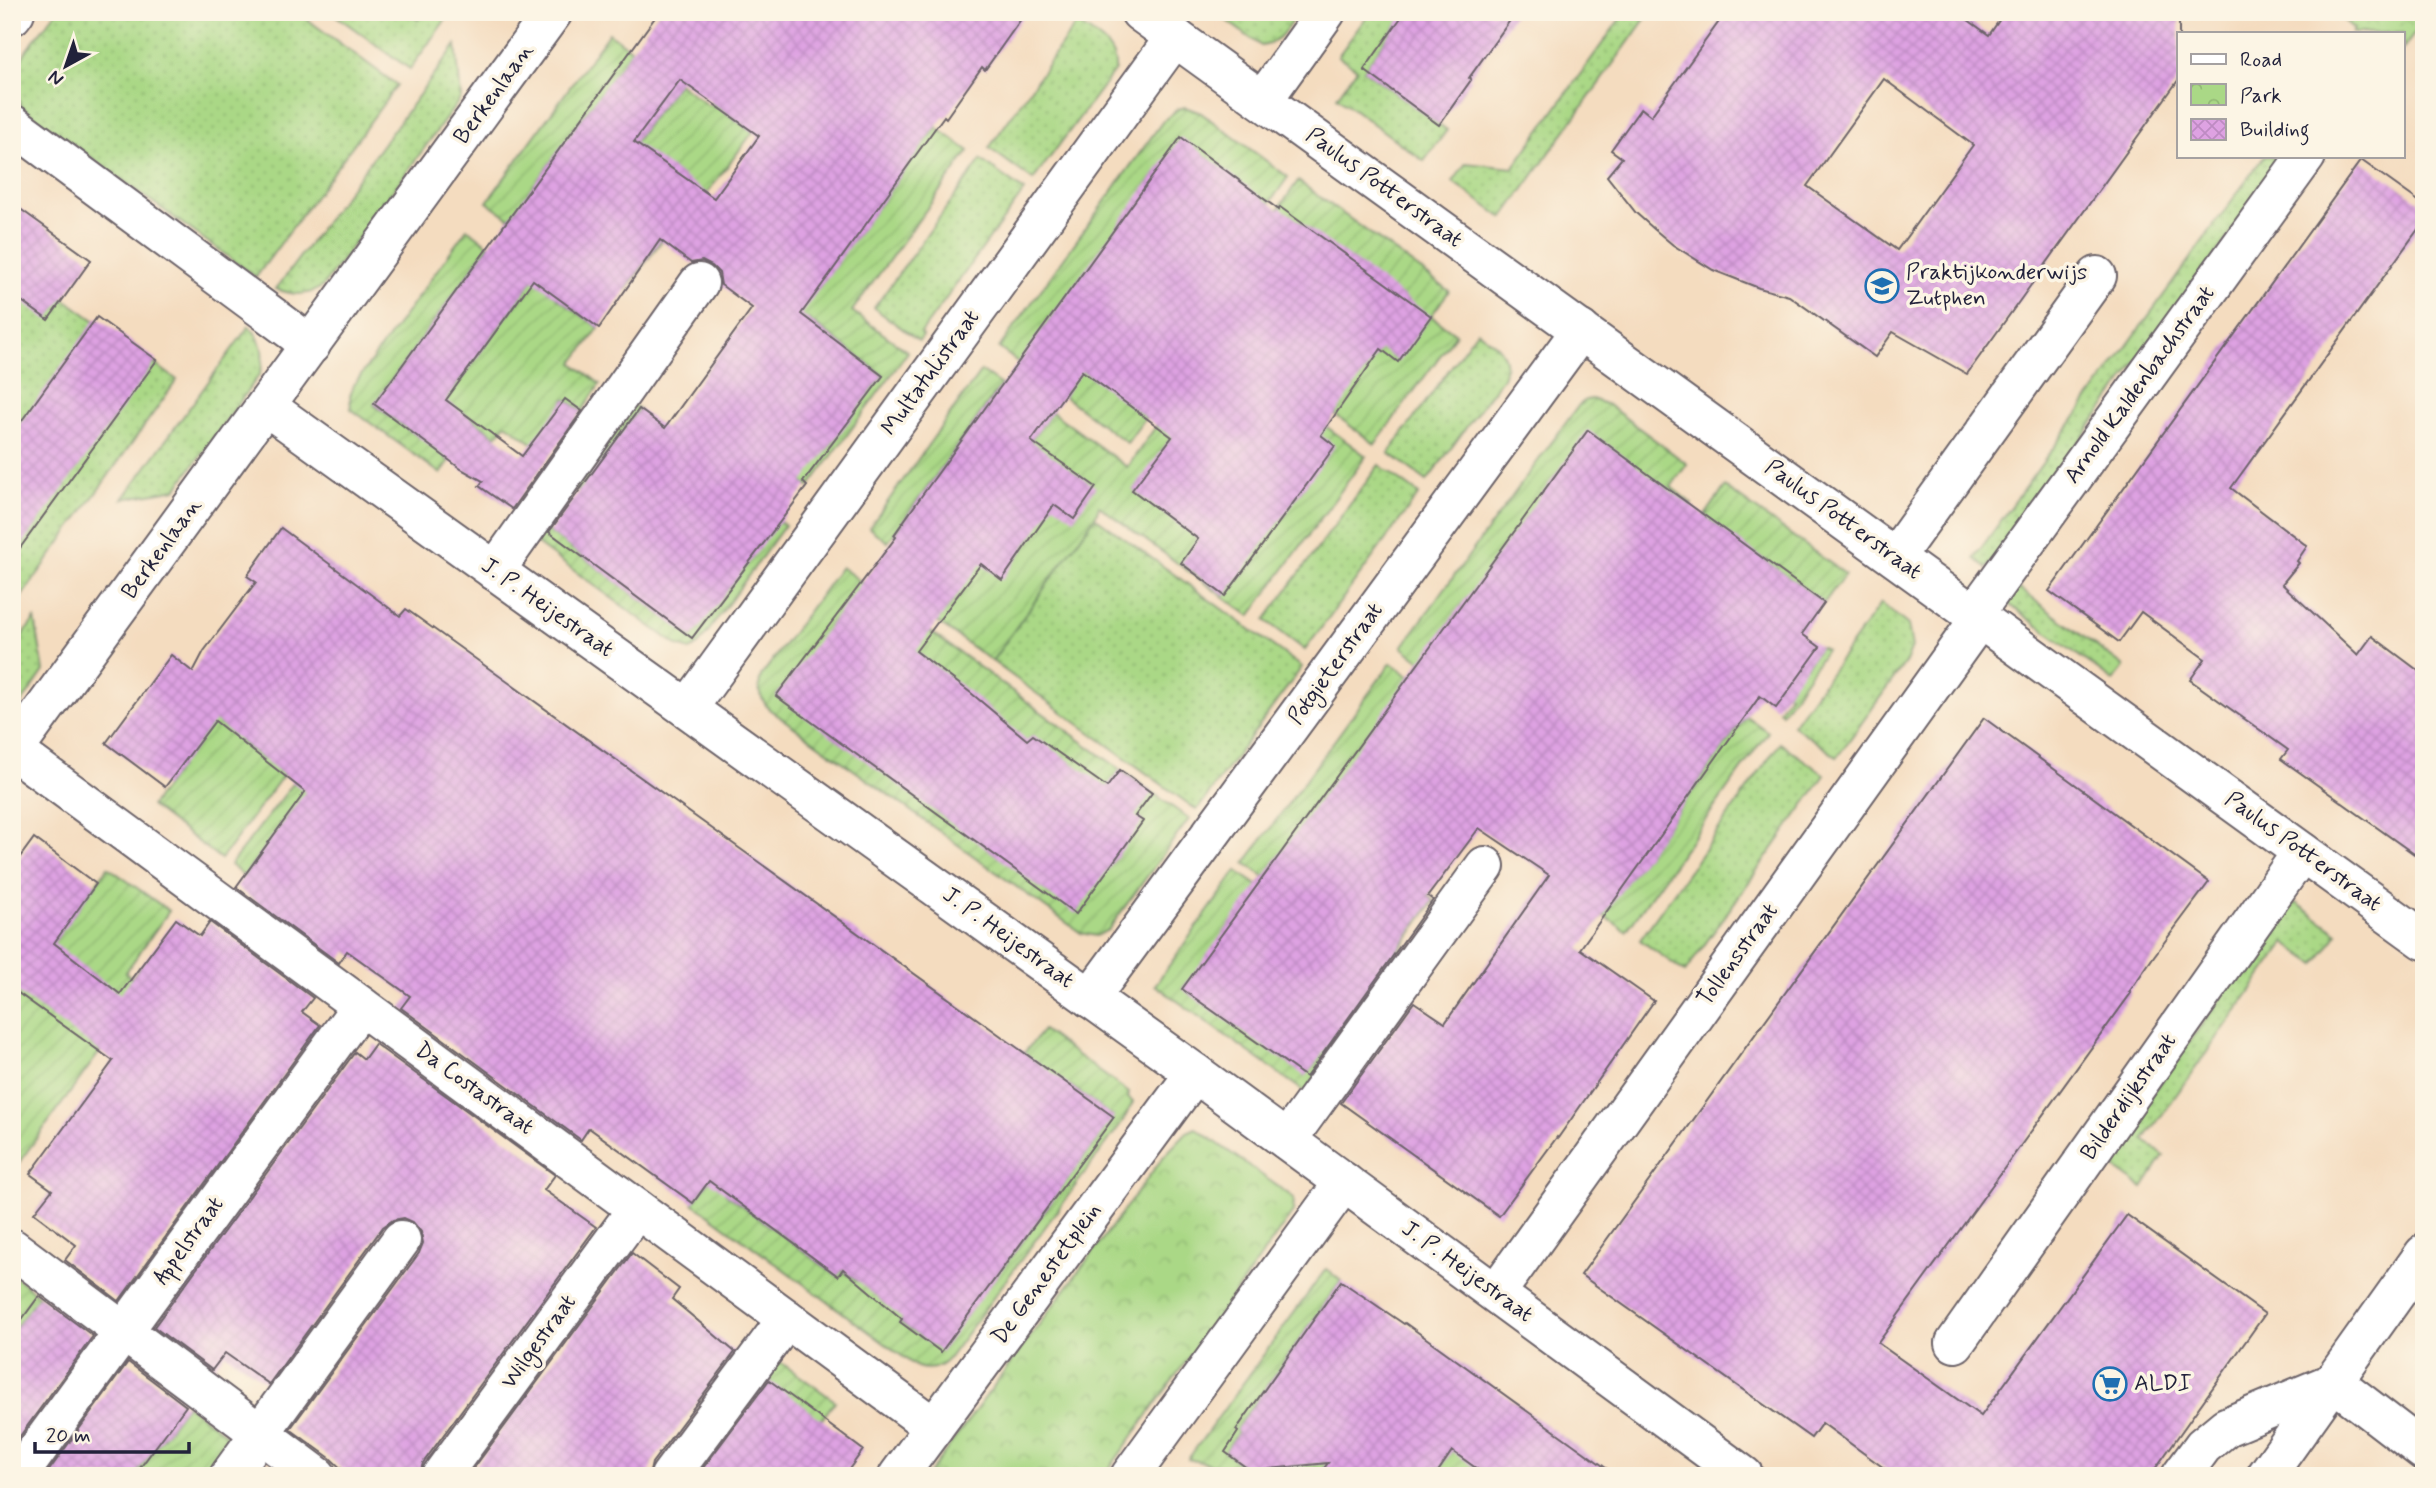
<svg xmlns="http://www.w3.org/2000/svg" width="2436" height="1488" viewBox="0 0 2436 1488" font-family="Mynerve,sans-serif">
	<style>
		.grass { fill: url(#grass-dots); stroke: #667d60; stroke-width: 2 }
		.park { fill: url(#park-crowns); stroke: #667d60; stroke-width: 2 }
		.garden { fill: url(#garden-furrows); stroke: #667d60; stroke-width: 2; fill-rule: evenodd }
		.building { fill: url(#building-cross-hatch); fill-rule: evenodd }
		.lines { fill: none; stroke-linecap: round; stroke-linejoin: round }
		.minor-casing { stroke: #6c6369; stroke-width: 42 }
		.minor { stroke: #fff; stroke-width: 38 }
		.labels { text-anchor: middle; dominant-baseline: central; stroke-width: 7; stroke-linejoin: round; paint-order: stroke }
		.street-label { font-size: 23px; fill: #22223b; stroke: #fcf5e5 }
		.poi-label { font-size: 23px; fill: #22223b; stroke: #fcf5e5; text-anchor: start }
	</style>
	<defs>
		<pattern id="grass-dots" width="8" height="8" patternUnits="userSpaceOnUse" patternTransform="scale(1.75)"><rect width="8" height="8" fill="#aad886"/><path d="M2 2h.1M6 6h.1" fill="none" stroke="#92b975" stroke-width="1.8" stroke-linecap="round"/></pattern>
		<pattern id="park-crowns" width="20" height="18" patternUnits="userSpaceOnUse" patternTransform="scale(1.75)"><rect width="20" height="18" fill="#aad886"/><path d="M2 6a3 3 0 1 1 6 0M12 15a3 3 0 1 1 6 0" fill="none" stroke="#92b975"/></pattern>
		<pattern id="garden-furrows" width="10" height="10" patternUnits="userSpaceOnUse" patternTransform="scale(1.75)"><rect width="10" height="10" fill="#aad886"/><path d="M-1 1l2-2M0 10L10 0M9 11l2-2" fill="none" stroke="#92b975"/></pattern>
		<pattern id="building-cross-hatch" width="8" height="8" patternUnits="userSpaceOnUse" patternTransform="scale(1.75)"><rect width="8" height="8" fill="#dea2e2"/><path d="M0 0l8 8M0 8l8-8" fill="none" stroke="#be8bc3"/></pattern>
	</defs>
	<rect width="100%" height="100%" fill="#fcf5e5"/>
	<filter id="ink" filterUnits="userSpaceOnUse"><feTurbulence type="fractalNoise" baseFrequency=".0143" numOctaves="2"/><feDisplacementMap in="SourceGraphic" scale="14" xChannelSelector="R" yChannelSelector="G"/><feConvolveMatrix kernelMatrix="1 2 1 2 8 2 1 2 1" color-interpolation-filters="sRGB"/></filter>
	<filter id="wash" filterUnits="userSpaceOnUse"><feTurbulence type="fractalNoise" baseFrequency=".00686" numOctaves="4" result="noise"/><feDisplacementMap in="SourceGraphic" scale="28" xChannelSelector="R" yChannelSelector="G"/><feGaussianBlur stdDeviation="1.57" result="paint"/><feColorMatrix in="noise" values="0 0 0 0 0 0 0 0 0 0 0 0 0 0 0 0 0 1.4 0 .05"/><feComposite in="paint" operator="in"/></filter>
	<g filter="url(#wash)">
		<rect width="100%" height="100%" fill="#f4dcbf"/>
		<g class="grass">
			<path d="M56,12H297L397,85L256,277L22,107C2,66 33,45 56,12Z"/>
			<path d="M331,12H408L418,20L424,12H451L410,69Z"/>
			<path d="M1215,12H1298C1288,26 1280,44 1261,46Z"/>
			<path d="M1370,12H1409L1395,27L1364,70L1447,130L1424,161L1337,97L1357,69L1338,56Z"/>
			<path d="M1625,12H1650L1503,218L1453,182L1466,163L1513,168Z"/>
			<path d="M1077,23C1095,36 1117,46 1115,70L1033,180L989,148Z"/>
			<path d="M456,45L461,98L323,286C307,297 293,295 276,289Z"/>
			<path d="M2264,156H2287L1987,568L1974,558Z"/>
			<path d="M981,160L1024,191L921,333L923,336L919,341L874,308Z"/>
			<path d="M12,261L177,380L12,610Z"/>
			<path d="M249,326C263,340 265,355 260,374L176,489L123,499Z"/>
			<path d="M1477,331C1495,343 1512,354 1503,377L1427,481L1389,453Z"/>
			<path d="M1379,465L1419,494L1305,650L1265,620Z"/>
			<path d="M1095,517L1302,667L1197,810L992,661Z"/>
			<path d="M2013,584L2124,667L2113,681L2002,599Z"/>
			<path d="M1881,603L1908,625L1912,647L1907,660L1837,757L1793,725Z"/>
			<path d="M35,619L44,671L16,711L12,708V649Z"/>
			<path d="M1780,743L1825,775L1685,972L1640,940Z"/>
			<path d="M2296,903L2338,933L2316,964L2285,943L2144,1140L2164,1156L2143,1188L2105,1161L2283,910Z"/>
		</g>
		<g class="park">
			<path d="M2334,12H2424V21L2403,49V33H2352L2354,29Z"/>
			<path d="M1196,1128L1294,1198L1293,1212L1104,1476H927L1164,1156L1187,1132Z"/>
		</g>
		<g class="garden">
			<path d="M609,33L632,50L510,218L487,202Z"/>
			<path d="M678,83L709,106L712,103L753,132L707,193L671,228L626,289L587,261L594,198Z"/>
			<path d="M1185,107L1201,113L1288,177L1255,224L1242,261L1298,181L1449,291L1431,316L1456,334L1375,444L1201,316L1203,337L1127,443L999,348L1163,121L1178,109Z"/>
			<path d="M936,127L969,151L852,311L908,352L809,487L789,472L709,437ZM808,319L883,375L846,424L772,368Z"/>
			<path d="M467,229L489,245L374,405L419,437L534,278L559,299L599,328L573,363L600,384L582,411L565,399L549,455L506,424L496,436L464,413L448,434L459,442L446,459L449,462L441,474L351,409L350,396L354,385Z"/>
			<path d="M1215,344L1366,456L1250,616L1099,506L1095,517L992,661L909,602L1052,412L1127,467Z"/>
			<path d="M981,371L1001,385L888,542L869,528Z"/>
			<path d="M1592,399L1608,405L1687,464L1671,487L1692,504L1492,777L1428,896L1434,901L1382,974L1386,978L1305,1092L1155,985L1237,871L1331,938L1337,929L1245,863L1391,663L1462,714L1451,684L1402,647L1579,405L1586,400Z"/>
			<path d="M628,402L639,409L625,428L785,525L699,644L690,650L678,646L529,538ZM575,488L595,503L692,637L545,529Z"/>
			<path d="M1725,487L1845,574L1824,603L1704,517Z"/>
			<path d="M841,567L1189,819L1108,930L1096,936L1081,933L769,709C760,698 757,689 761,676Z"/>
			<path d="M1820,647L1826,650L1782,713L1779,710L1789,695L1747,664L1806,666Z"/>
			<path d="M198,708L313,735L221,859L151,806L180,767L164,754ZM251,728L274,745L263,759L241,742Z"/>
			<path d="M1746,716L1768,732L1626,931L1603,915Z"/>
			<path d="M317,753L1024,1053L1043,1030L1129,1093L1128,1098L1133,1102L1123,1121L948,1359C939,1369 929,1371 917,1367L693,1203L729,1154L281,826L244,876L230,865ZM1071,1086L1113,1117L1005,1265L963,1234ZM725,1193L881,1248L857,1281L842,1270L837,1276ZM914,1301L941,1351L900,1322Z"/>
			<path d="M108,867L169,911L125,973L132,978L140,967L279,1069L121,1023L12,1172V999Z"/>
			<path d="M1326,1269L1341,1281L1236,1430L1238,1432L1225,1452L1251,1470L1342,1365L1536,1476H1435L1443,1464L1410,1476H1261L1188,1459Z"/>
			<path d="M12,1274L39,1296L12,1332Z"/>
			<path d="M773,1357L835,1401L781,1476H685Z"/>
			<path d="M187,1405L241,1446L219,1476H134Z"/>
		</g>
		<g id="blocks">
			<g class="building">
				<path d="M659,12H1026L985,70L982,67L946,118L944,116L801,314L883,376L803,482L807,486L692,638L549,532L639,409L665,428L752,308L721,285L719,273L712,266L702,261L691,263L660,240L599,328L533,280L446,400L522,456L565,399L582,411L512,509L479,486L483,481L461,469L374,404ZM680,80L759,136L714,198L634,142Z"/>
				<path d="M1405,12H1516L1469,78L1471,80L1439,125L1364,70Z"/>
				<path d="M1726,12H1957L1989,35L2005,12H2179V79L1967,374L1893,332L1875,357L1789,296L1759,288L1713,270L1673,245L1654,229L1636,213L1607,176L1622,158L1611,150L1641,108L1651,116ZM1884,79L1973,145L1897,250L1807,186Z"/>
				<path d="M1181,137L1279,210L1280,207L1431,316L1398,362L1381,349L1321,435L1335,446L1225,596L1181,563L1198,539L1132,490L1172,437L1082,371L1031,441L1096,487L1074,519L1054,505L1002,580L981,564L916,651L971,693L1027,740L1033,735L1107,787L1120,770L1152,793L1135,816L1143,821L1076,914L776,696L896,537L894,535L920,498Z"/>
				<path d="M2361,160L2424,205V221L2231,488L2307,546L2297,561L2299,563L2282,584L2358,655L2372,636L2424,675V861L2281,759L2288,750L2190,680L2205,659L2141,612L2119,642L2049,591Z"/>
				<path d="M12,203L91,260L48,320L12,294Z"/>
				<path d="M97,317L157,360L12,559V434Z"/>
				<path d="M1588,430L1824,603L1802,634L1820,647L1776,708L1760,696L1580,949L1654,1001L1558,1138L1557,1137L1499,1216L1341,1103L1414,1002L1445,1023L1549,875L1479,828L1428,896L1433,900L1306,1077L1182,989Z"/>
				<path d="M281,528L400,616L406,609L1114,1117L941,1352L900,1322L902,1319L843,1269L838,1276L709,1181L693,1203L589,1128L581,1140L401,1008L410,996L347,951L339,963L236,887L305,792L215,721L165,787L106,743L171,655L193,672L204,651L256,582L247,576Z"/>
				<path d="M1984,718L2209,882L2154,956L2129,992L2131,993L1878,1343L1981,1416L2127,1215L2265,1314L2150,1476H1895L1822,1423L1811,1438L1581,1275Z"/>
				<path d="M34,838L96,884L54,943L120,994L176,919L200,936L210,922L313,998L302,1012L320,1025L119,1301L65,1260L76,1245L34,1213L52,1190L30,1174L113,1061L18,993L12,1001V868Z"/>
				<path d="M375,1044L555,1175L544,1190L596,1227L423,1463L419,1476H349L330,1458L290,1429L419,1253L423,1243L421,1232L413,1222L404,1218L393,1220L383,1227L269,1384L225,1353L212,1370L154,1327L355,1052L364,1059Z"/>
				<path d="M632,1253L679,1289L672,1299L735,1352L652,1463L649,1476H468Z"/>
				<path d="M1341,1281L1404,1324L1405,1323L1617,1476H1487L1452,1451L1435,1476H1318L1328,1463L1251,1471L1225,1452L1238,1432L1236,1430Z"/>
				<path d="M39,1296L93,1336L12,1447V1333Z"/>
				<path d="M128,1362L186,1406L134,1476H45Z"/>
				<path d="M769,1380L863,1450L844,1476H697Z"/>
			</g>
		</g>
	</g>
	<g filter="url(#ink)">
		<use href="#blocks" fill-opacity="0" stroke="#6c6369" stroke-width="2"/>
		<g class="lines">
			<defs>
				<g id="minor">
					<path d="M1140,12L2424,940"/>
					<path d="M12,16L15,12"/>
					<path d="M1263,100L1326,12"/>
					<path d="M12,124L311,345"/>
					<path d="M267,407L1195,1073L1744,1476"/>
					<path d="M1895,557L2097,276"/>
					<path d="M495,571L699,283"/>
					<path d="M1974,614L2306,156"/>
					<path d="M688,708L1175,37"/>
					<path d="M14,751L934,1427"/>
					<path d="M12,753L553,12"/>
					<path d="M1090,998L1581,330"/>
					<path d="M1287,1140L1485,866"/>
					<path d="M12,1248L317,1476"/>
					<path d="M1496,1293L1980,618"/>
					<path d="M1955,1343L2302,852"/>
					<path d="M18,1476L361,1006"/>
					<path d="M229,1476L401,1240"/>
					<path d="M441,1476L637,1209"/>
					<path d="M670,1476L787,1319"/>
					<path d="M898,1476L1195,1073"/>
					<path d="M1130,1476L1344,1182"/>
					<path d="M2181,1476L2203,1446L2226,1427L2334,1382L2424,1451"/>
					<path d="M2266,1476L2424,1254"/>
				</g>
			</defs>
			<use href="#minor" class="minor-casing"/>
			<use href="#minor" class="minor"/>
		</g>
	</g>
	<defs>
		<symbol id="school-ring" viewBox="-11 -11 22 22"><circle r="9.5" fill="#fcf5e5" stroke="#1f6fb2" stroke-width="1.5"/><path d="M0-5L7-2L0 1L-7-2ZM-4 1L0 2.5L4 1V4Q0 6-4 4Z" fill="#1f6fb2"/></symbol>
		<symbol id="supermarket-ring" viewBox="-11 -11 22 22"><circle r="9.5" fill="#fcf5e5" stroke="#1f6fb2" stroke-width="1.5"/><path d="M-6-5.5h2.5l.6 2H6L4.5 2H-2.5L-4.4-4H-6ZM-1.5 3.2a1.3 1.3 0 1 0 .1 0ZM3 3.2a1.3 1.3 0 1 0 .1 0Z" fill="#1f6fb2"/></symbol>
	</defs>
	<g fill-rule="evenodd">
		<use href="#school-ring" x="1863" y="267" width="38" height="38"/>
		<use href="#supermarket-ring" x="2091" y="1365" width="38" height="38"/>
	</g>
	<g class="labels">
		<g class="street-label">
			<text transform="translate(494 94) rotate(-54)">Berkenlaan</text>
			<text transform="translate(1384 188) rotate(36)">Paulus Potterstraat</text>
			<text transform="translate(931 373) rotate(-54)">Multatulistraat</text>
			<text transform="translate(2140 385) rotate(-54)">Arnold Kaldenbachstraat</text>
			<text transform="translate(1843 520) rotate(36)">Paulus Potterstraat</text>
			<text transform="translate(162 549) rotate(-54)">Berkenlaan</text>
			<text transform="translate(547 608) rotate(35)">J. P. Heijestraat</text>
			<text transform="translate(1336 664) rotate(-54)">Potgieterstraat</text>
			<text transform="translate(2303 852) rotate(36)">Paulus Potterstraat</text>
			<text transform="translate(1008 938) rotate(36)">J. P. Heijestraat</text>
			<text transform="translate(1738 955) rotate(-54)">Tollensstraat</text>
			<text transform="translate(474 1089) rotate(36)">Da Costastraat</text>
			<text transform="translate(2129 1097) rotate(-55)">Bilderdijkstraat</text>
			<text transform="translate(189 1241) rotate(-54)">Appelstraat</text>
			<text transform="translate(1467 1272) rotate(36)">J. P. Heijestraat</text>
			<text transform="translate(1047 1274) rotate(-54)">De Genestetplein</text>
			<text transform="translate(539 1342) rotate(-54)">Wilgestraat</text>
		</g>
		<g class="poi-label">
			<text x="1906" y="273">Praktijkonderwijs<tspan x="1906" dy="26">Zutphen</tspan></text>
			<text x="2134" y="1384">ALDI</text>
		</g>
	</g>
	<rect width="2436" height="1488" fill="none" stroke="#fcf5e5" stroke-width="42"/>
	<rect x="2177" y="32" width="228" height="126" fill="#fcf5e5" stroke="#a5a1a1" stroke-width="2"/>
	<rect x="2191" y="54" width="35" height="10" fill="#ffffff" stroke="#a5a1a1" stroke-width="2"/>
	<text x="2240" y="66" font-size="21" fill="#22223b">Road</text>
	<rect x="2191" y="84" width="35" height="21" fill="url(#park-crowns)" stroke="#a5a1a1" stroke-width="2"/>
	<text x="2240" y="102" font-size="21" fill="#22223b">Park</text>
	<rect x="2191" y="119" width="35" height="21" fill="url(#building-cross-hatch)" stroke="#a5a1a1" stroke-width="2"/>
	<text x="2240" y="136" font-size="21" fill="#22223b">Building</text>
	<g transform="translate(66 66) rotate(220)" stroke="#fcf5e5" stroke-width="5" paint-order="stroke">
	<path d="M0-5L12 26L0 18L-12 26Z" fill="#22223b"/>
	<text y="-10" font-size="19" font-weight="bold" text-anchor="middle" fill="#22223b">N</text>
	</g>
	<path d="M35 1442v10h154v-10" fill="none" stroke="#22223b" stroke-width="3.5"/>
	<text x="46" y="1442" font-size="21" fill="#22223b" stroke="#fcf5e5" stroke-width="5" paint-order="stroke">20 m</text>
</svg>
